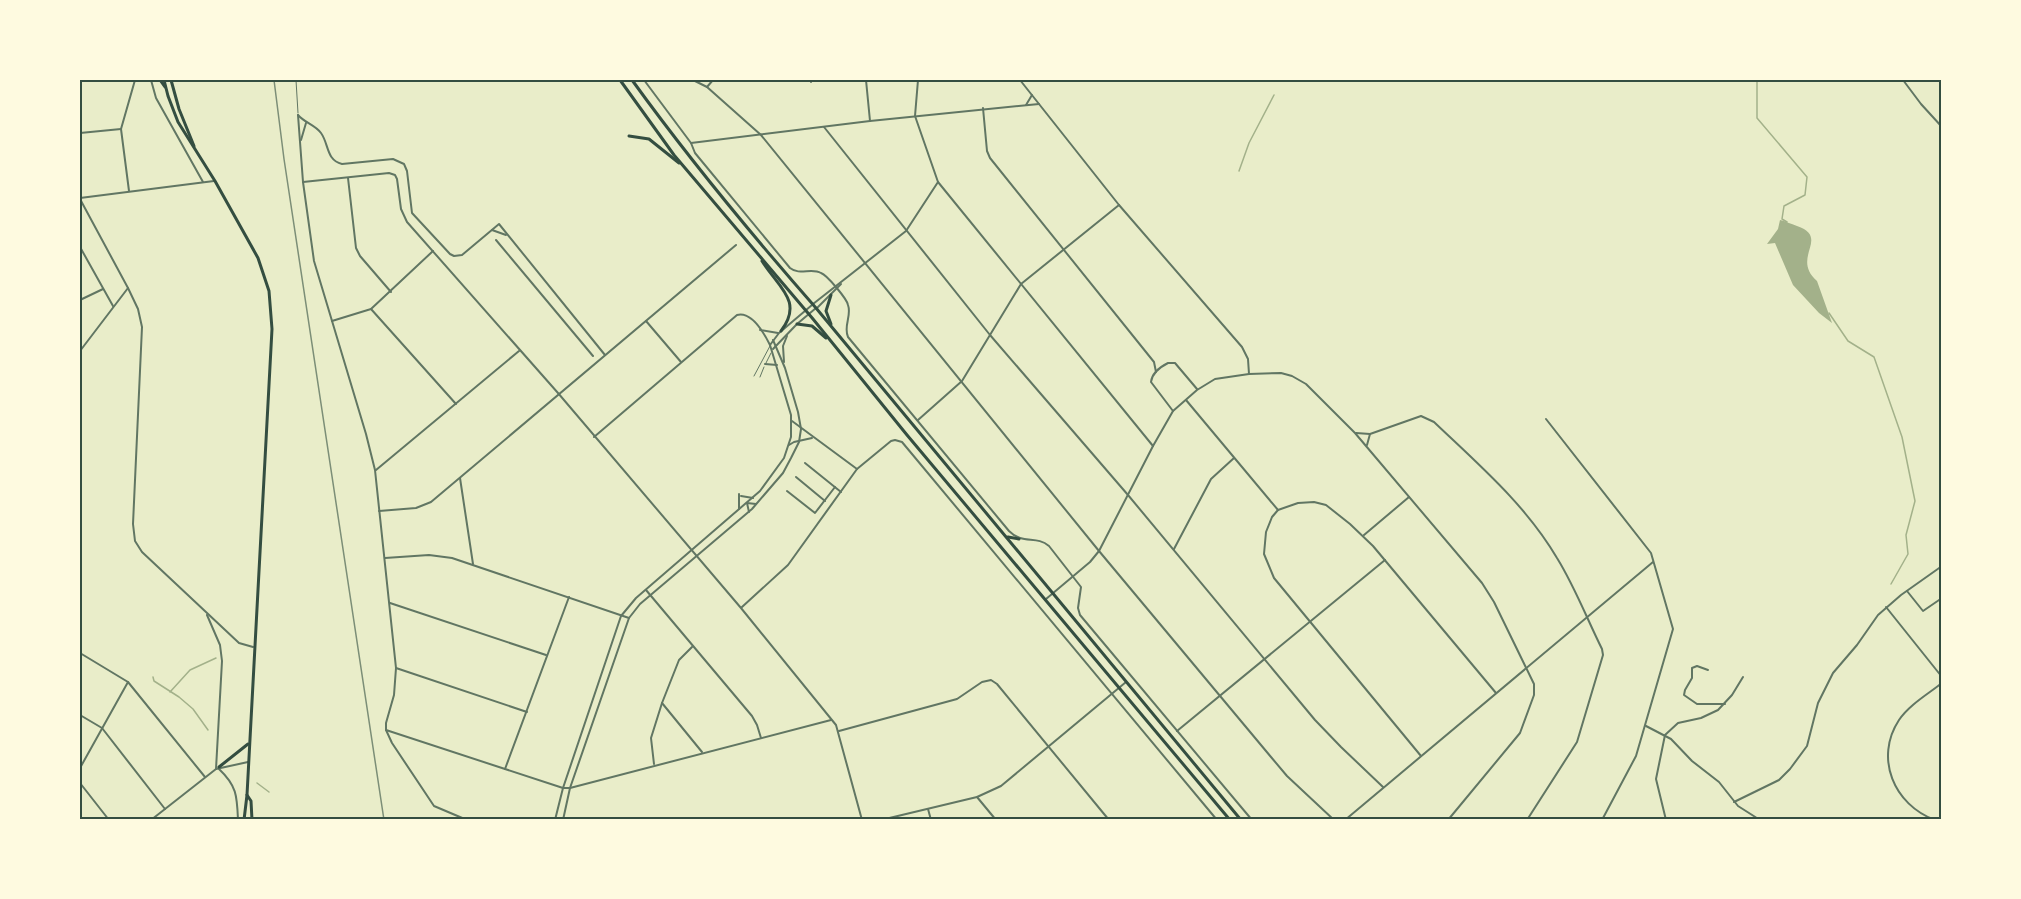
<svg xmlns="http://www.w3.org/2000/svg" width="2021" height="899" viewBox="0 0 2021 899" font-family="'PT Sans',sans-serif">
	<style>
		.water { fill: #a3b18a }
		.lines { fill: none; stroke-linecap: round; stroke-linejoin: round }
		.stream { stroke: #a3b18a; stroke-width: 1.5 }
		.service { stroke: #617663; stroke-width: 1 }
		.minor { stroke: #617663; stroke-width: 2 }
		.tertiary { stroke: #617663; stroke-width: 2 }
		.primary { stroke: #344e41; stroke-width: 3 }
		.rail { stroke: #7c8e77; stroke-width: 1.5 }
		.neatline { fill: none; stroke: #344e41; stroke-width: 2 }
	</style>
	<rect width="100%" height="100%" fill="#e9edc9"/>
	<path class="water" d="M1780,220C1785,221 1791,224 1797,226C1831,238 1790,257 1817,281L1832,323L1819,313L1793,285L1775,243L1767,244L1778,229Z"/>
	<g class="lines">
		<g class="stream">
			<path d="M1757,80V118L1807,177L1805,195L1784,206L1782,219L1787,222"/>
			<path d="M1239,171L1249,143L1274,95"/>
			<path d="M1829,313L1848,341L1874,357L1902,437L1915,501L1906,535L1908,554L1891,584"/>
			<path d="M153,677L154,681L179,697L193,709L208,730"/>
			<path d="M170,692L190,670L216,658"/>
			<path d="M257,783L269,792"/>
		</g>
		<g class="service">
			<path d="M296,80L298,113"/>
			<path d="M766,363L771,353"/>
			<path d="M754,376L770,346"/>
			<path d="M760,377L764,367"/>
		</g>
		<g class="minor">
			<path d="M151,80L156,98L203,182"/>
			<path d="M644,80L691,143L695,153L790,268C800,276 811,267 821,273C827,275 847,299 848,305C852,316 843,326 848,337L1009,531C1023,545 1036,535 1049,546L1081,587L1078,608L1080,615L1252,820"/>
			<path d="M693,80L707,87L761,135L1099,551L1271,757L1287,776L1334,820"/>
			<path d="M811,80V82"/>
			<path d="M866,80L870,121"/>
			<path d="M918,80L915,116L938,182L1153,446"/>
			<path d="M1020,80L1119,205L1242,347L1248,359L1249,374"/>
			<path d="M1903,80L1921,104L1942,127"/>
			<path d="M707,87L713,80"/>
			<path d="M1026,105L1032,95"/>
			<path d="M983,108L987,151L990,158L1154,362L1156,372"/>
			<path d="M298,115L303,182L314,261L366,434L375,470L396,668L394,695L386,723V730L392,743L434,806L467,820"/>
			<path d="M298,115C305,123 315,125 321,133C329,144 326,160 342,164L393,159L404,164L407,171L412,213L450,254L454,256L462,255L499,224L605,355"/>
			<path d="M824,127L990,335L1128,495L1315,720L1341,747L1383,787"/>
			<path d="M80,133L121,129"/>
			<path d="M301,140L306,123"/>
			<path d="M691,143L870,121L1039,104"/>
			<path d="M348,178L356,248L360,256L391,292"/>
			<path d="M303,182L389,173L395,175L397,179L401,209L407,222L558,393L741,608L836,725L862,820"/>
			<path d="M129,191L121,129L135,80"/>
			<path d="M80,199L128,288L138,309L142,327L133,524L135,541L142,552L239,643L253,647"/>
			<path d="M492,230L506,235"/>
			<path d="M496,240L593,356"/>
			<path d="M80,247L113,306"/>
			<path d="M80,300L103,289"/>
			<path d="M813,304L906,231L938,182"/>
			<path d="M817,308L841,284"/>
			<path d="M371,309L456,404"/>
			<path d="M332,321L371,309L433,251"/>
			<path d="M646,321L681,362"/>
			<path d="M80,351L128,288"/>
			<path d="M1186,400L1278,510"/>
			<path d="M1173,411L1151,382C1152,373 1160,367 1168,363H1175L1197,389"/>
			<path d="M1546,419L1651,553L1673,629L1636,756L1602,820"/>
			<path d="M918,420L962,381L1021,284L1119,205"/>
			<path d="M792,421L857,469"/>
			<path d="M1356,433L1370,434L1421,416L1434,422C1478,464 1526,505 1557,558C1575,587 1587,619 1602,649L1603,655L1577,742L1527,820"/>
			<path d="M594,437L737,315C752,311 764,333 770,345"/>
			<path d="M789,445L794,442L812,438"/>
			<path d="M1367,445L1370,434"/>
			<path d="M805,463L841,492"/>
			<path d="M376,470L519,351"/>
			<path d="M796,477L825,501"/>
			<path d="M460,478L473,564"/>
			<path d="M787,491L815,513L835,487"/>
			<path d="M379,511L416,508L431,502L736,245"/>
			<path d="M1364,535L1409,497"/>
			<path d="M1174,549L1211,479L1234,458"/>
			<path d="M385,558L429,555L452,558L629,618"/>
			<path d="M646,590L752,716L757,725L761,738"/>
			<path d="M1907,591L1923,611L1942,598"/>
			<path d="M1046,599L1090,562L1099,551L1153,446L1173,411L1197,390L1215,379L1249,374L1281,373L1292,376L1306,384L1355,433L1482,583L1494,602L1534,684V695L1520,733L1448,820"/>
			<path d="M390,603L546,655"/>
			<path d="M742,607L788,565L857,469L891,441L895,440L902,442L1217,820"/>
			<path d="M1886,607L1942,677"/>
			<path d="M207,615L220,645L222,661L216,769"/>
			<path d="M80,653L128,682L205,777"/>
			<path d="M396,668L527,712"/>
			<path d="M1708,670L1697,666L1692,668V678L1685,690L1684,695L1697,704H1725"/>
			<path d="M662,703L702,752"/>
			<path d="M80,715L102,728L165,809"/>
			<path d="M1646,726L1671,739L1692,761L1719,782L1738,806L1760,820"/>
			<path d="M386,730L563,788H570L831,720"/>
			<path d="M839,731L957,699L982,682L991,680L997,684L1109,820"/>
			<path d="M1177,731L1385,560"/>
			<path d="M1421,756L1274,578L1264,554L1266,532L1272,517L1278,510L1298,503L1314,502L1326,505L1350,524L1373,546L1496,693"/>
			<path d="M654,764L651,738L662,703L679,660L692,647"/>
			<path d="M80,768L128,682"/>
			<path d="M219,769C237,786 237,796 238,820"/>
			<path d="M505,769L569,597"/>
			<path d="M80,783L109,820"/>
			<path d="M977,797L996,820"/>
			<path d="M1734,802L1779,780L1790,769L1807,746L1818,703L1833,673L1857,645L1878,615L1901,595L1942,566"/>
			<path d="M928,809L931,820"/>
			<path d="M151,820L216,769L248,762"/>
			<path d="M881,820L977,797L1001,786L1126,682"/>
			<path d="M1345,820L1653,562"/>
			<path d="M1666,820L1656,779L1665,735L1678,723L1701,718L1718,710L1732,695L1743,677"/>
			<path d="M1935,820C1894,805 1874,758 1899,720C1909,705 1928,694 1942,683"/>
		</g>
		<g class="tertiary">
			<path d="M80,198L214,181"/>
			<path d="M760,330L778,333"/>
			<path d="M773,349L797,324L816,308"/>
			<path d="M784,362L783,346L787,336"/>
			<path d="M765,364L777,365"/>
			<path d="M739,494V509"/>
			<path d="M741,496L753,498"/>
			<path d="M749,512L747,503L756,504"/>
			<path d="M555,820L563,788L621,616L636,598L760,491L784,458L791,437V415L770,345L779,333L812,305"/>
			<path d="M563,820L570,788L629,618L640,604L752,509L783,473L791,458L799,442L801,429L798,412L785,368L773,340"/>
		</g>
		<g class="primary">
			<path d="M160,80L165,87"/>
			<path d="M164,80L168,96L178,122L215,181L258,258L269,291L272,329L247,795L244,820"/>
			<path d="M171,80L179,109L194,146"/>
			<path d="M620,80L674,155L813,319L907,435L1230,820"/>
			<path d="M632,80C689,159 752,235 816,308L1241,820"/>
			<path d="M629,136L649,139L679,163"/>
			<path d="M762,261C778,287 804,301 781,331"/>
			<path d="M831,295L826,311L831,324"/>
			<path d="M797,324L812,326L826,338"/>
			<path d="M1008,537L1019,539"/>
			<path d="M219,767L248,744"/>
			<path d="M247,795L251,801L252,820"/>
		</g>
		<path class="rail" d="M274,80L284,159L384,820"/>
	</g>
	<rect width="2021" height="899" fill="none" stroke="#fefae0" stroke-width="162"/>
	<rect x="81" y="81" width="1859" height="737" class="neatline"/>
</svg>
